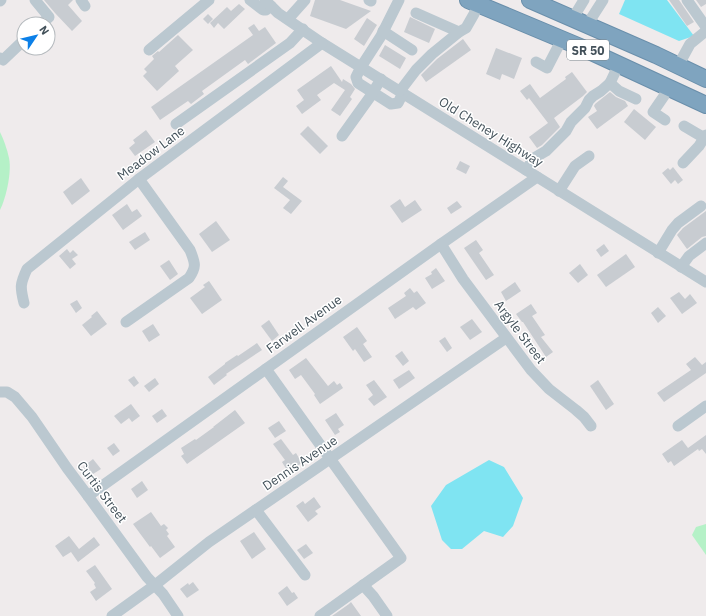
<svg xmlns="http://www.w3.org/2000/svg" width="706" height="616" viewBox="0 0 706 616" font-family="'IBM Plex Sans',sans-serif">
	<style>
		.green { fill: #b5f1c7 }
		.water { fill: #7fe4f2 }
		.building { fill: #c8ccd1 }
		.lines { fill: none; stroke-linecap: round; stroke-linejoin: round }
		.highway-casing { stroke: #6a8fab; stroke-width: 18 }
		.minor { stroke: #bbc8d0; stroke-width: 11 }
		.highway { stroke: #7fa4bf; stroke-width: 16 }
		.labels { text-anchor: middle; dominant-baseline: central; stroke-width: 3; stroke-linejoin: round; paint-order: stroke }
		.shield { fill: #fff; stroke: #7b858c; stroke-width: 1 }
		.shield-label { font-size: 12px; font-weight: bold; fill: #43515a }
		.street-label { font-size: 13px; fill: #43515a; stroke: #fff }
	</style>
	<rect width="100%" height="100%" fill="#efebec"/>
	<g class="green">
		<path d="M0,132C4,140 7,149 9,158C12,172 6,198 0,210Z"/>
		<path d="M706,524V555L692,535L696,527Z"/>
	</g>
	<g class="water">
		<path d="M625,0H667L694,36L679,41L619,14Z"/>
		<path d="M489,460L504,467L523,498L513,526L503,537L484,531L462,549H451L442,540L431,506L446,485Z"/>
	</g>
	<g class="building">
		<path d="M44,0H73L68,5L82,21L72,31L55,13Z"/>
		<path d="M315,0H340L371,11L346,29L310,16Z"/>
		<path d="M669,0H679L694,22L687,26Z"/>
		<path d="M696,0H706V4L701,7Z"/>
		<path d="M239,4L245,9L224,29L218,23L214,28L210,23L227,7L231,11Z"/>
		<path d="M208,14L213,19L208,24L203,19Z"/>
		<path d="M410,17L435,29L429,43L404,32Z"/>
		<path d="M367,18L377,25L364,46L354,39Z"/>
		<path d="M254,24L259,31L265,27L276,43L248,64L245,60L202,91L204,94L191,104L188,101L160,120L151,107L253,35L248,28Z"/>
		<path d="M178,35L193,50L175,66L179,71L157,91L143,76L147,72L144,69L154,59L152,56L158,51L159,52Z"/>
		<path d="M463,39L471,50L426,82L421,75L437,59Z"/>
		<path d="M385,45L406,58L400,69L379,56Z"/>
		<path d="M496,48L522,58L514,79L502,74L500,80L486,74Z"/>
		<path d="M331,66L342,82L343,79L351,84L355,89L350,97L352,99L340,116L331,110L345,90L334,83L317,95L321,100L302,114L296,106L304,100L297,90Z"/>
		<path d="M572,72L587,92L583,96L554,118L560,127L542,145L537,148L529,137L548,123L529,98L527,100L520,91L530,84L540,98L566,79L565,77Z"/>
		<path d="M610,92L616,97L625,101L628,106L597,129L588,117L597,111L594,106L595,104Z"/>
		<path d="M634,109L656,127L645,140L624,122Z"/>
		<path d="M308,126L328,146L320,154L300,134Z"/>
		<path d="M146,130L155,142L135,156L129,148L135,143L133,140Z"/>
		<path d="M460,161L470,166L466,174L456,169Z"/>
		<path d="M673,167L683,180L678,184L675,180L671,184L662,173L668,168L670,170Z"/>
		<path d="M283,177L288,181L283,187L302,201L291,214L283,208L290,200L274,188Z"/>
		<path d="M81,178L90,191L72,205L63,192Z"/>
		<path d="M400,199L405,207L415,200L422,210L402,223L390,206Z"/>
		<path d="M457,201L462,207L451,214L447,208Z"/>
		<path d="M127,204L132,212L137,209L142,216L123,230L112,215Z"/>
		<path d="M706,211V236L702,237L687,249L677,235L683,228Z"/>
		<path d="M216,221L230,240L212,252L199,234Z"/>
		<path d="M145,232L150,240L135,250L129,242Z"/>
		<path d="M476,240L483,250L479,253L494,275L486,280L464,248Z"/>
		<path d="M604,244L609,251L601,257L596,250Z"/>
		<path d="M67,249L70,253L73,250L78,255L72,259L76,264L70,269L59,256Z"/>
		<path d="M626,254L635,267L606,287L597,275Z"/>
		<path d="M169,260L178,274L170,280L160,266Z"/>
		<path d="M580,264L588,275L578,283L569,273Z"/>
		<path d="M436,268L445,281L432,289L425,278L432,274L431,272Z"/>
		<path d="M209,281L222,300L202,314L190,298L205,287L203,285Z"/>
		<path d="M515,282L521,291L506,301L501,292Z"/>
		<path d="M410,288L414,293L417,291L426,303L416,310L413,307L395,319L388,308L406,296L404,293Z"/>
		<path d="M679,292L685,299L690,294L697,303L682,314L670,298Z"/>
		<path d="M77,300L82,308L76,313L70,304Z"/>
		<path d="M531,304L537,313L532,316L545,335L541,337L553,352L546,357L523,322H522L516,314Z"/>
		<path d="M658,307L666,316L658,323L651,313Z"/>
		<path d="M97,311L107,324L91,336L82,325L92,317L91,316Z"/>
		<path d="M472,319L482,332L470,340L460,327Z"/>
		<path d="M269,320L279,335L272,341L261,326Z"/>
		<path d="M153,324L160,335L149,342L142,331Z"/>
		<path d="M357,327L367,341L363,344L372,357L364,362L355,349L353,351L343,337Z"/>
		<path d="M445,337L452,348L447,352L439,341Z"/>
		<path d="M257,343L262,350L226,374L227,375L214,385L208,377L225,364V363L237,355L238,356Z"/>
		<path d="M402,351L409,361L403,366L395,356Z"/>
		<path d="M695,357L702,365L706,362V373L664,402L657,393L691,370L686,364Z"/>
		<path d="M306,358L328,386L334,381L337,385L340,383L343,388L320,404L314,395L315,394L301,375L295,379L289,370Z"/>
		<path d="M409,370L415,378L399,389L393,380Z"/>
		<path d="M134,376L139,383L134,387L128,380Z"/>
		<path d="M155,378L159,384L149,392L144,386Z"/>
		<path d="M374,380L387,397L374,406L368,399L373,395L366,385Z"/>
		<path d="M598,380L614,404L606,410L590,386Z"/>
		<path d="M131,404L140,416L132,422L129,418L121,424L114,416Z"/>
		<path d="M162,409L167,416L157,423L152,416Z"/>
		<path d="M235,410L245,423L187,464L181,456L184,454L181,448L195,439L196,440L214,427H213Z"/>
		<path d="M336,413L344,425L338,429L340,432L335,435L325,420Z"/>
		<path d="M279,421L286,431L275,438L268,428Z"/>
		<path d="M706,435V454L702,449L699,451L698,449L674,466L671,461L668,463L662,454L682,440L688,448Z"/>
		<path d="M281,439L293,455L296,453L302,463L288,472L282,462L285,460L273,444Z"/>
		<path d="M114,443L120,451L113,456L107,448Z"/>
		<path d="M93,459L101,469L90,476L83,467Z"/>
		<path d="M142,481L148,490L137,498L131,489Z"/>
		<path d="M314,497L321,507L315,511L318,514L308,522L296,506L303,501L305,504Z"/>
		<path d="M151,512L161,526L164,524L168,528L166,530L169,534L167,536L175,547L160,558L151,546L150,547L133,524Z"/>
		<path d="M254,532L266,549L252,559L240,541Z"/>
		<path d="M69,536L79,549L94,537L100,545L78,562L71,552L63,557L55,546Z"/>
		<path d="M306,544L313,553L304,559L297,550Z"/>
		<path d="M95,565L112,589L96,601L90,592L96,588L94,584L95,583L86,571Z"/>
		<path d="M193,582L199,590L187,598L180,589L188,583L189,585Z"/>
		<path d="M287,586L292,593L294,592L298,598L287,606L278,593Z"/>
		<path d="M351,602L361,616H332L349,604Z"/>
	</g>
	<g class="lines">
		<defs>
			<g id="highway">
				<path d="M468,0L585,49L706,105"/>
				<path d="M530,0L656,55L706,79"/>
			</g>
		</defs>
		<use href="#highway" class="highway-casing"/>
		<g class="minor">
			<path d="M35,0L49,17L41,24"/>
			<path d="M81,0L85,6"/>
			<path d="M250,0L263,10H266L271,6"/>
			<path d="M265,0L278,13L322,43L706,282"/>
			<path d="M369,0L371,1"/>
			<path d="M399,0L381,36L361,67L356,77L358,83L391,104L398,103L403,93"/>
			<path d="M687,0L706,27"/>
			<path d="M0,1L1,0"/>
			<path d="M416,13L459,32"/>
			<path d="M573,18L584,0"/>
			<path d="M288,19L305,0"/>
			<path d="M587,25L603,0"/>
			<path d="M383,31L412,50"/>
			<path d="M149,50L209,0"/>
			<path d="M0,58L3,60L24,40"/>
			<path d="M536,62L547,68L562,39"/>
			<path d="M678,66L690,44L706,31"/>
			<path d="M610,83L619,91L636,99"/>
			<path d="M400,91L416,70L432,54L459,32L466,28L474,14L478,4"/>
			<path d="M665,120L653,112L664,96L667,86"/>
			<path d="M176,124L290,43L303,29"/>
			<path d="M684,126L706,139"/>
			<path d="M342,136L370,97L381,79"/>
			<path d="M683,163L699,146L706,135"/>
			<path d="M526,170L534,158L546,151L566,131L571,122L585,108L589,100L593,96L601,91L610,83L619,64"/>
			<path d="M559,191L575,166L589,156"/>
			<path d="M441,244L463,279L531,370L549,389L576,410L584,417L591,426"/>
			<path d="M658,253L672,230L678,223L701,206"/>
			<path d="M681,267L689,256L706,243"/>
			<path d="M24,303C20,287 20,284 27,269L139,179L322,43"/>
			<path d="M126,322L189,278C197,266 195,263 190,250L139,179"/>
			<path d="M266,369L401,558L320,616"/>
			<path d="M0,392H7L15,397L32,417L67,468L88,496L147,577L163,594L178,616"/>
			<path d="M678,426L706,406"/>
			<path d="M88,496L441,244L537,177"/>
			<path d="M256,510L305,575"/>
			<path d="M363,585L373,596L387,616"/>
			<path d="M112,616L155,585L209,542L506,338"/>
		</g>
		<use href="#highway" class="highway"/>
	</g>
	<g class="labels">
		<rect class="shield" x="567" y="40" width="42" height="20" rx="3"/>
		<g class="shield-label">
			<text x="588" y="50">SR 50</text>
		</g>
		<g class="street-label">
			<text transform="translate(491 132) rotate(32)">Old Cheney Highway</text>
			<text transform="translate(151 153) rotate(-37)">Meadow Lane</text>
			<text transform="translate(304 324) rotate(-36)">Farwell Avenue</text>
			<text transform="translate(520 332) rotate(53)">Argyle Street</text>
			<text transform="translate(300 463) rotate(-34)">Dennis Avenue</text>
			<text transform="translate(102 492) rotate(53)">Curtis Street</text>
		</g>
	</g>
	<g transform="translate(36 36) rotate(55)"><circle r="19" fill="#ffffff" stroke="#b4b9bd"/>
	<path d="M0-3L7 15L0 10L-7 15Z" fill="#0c80e8"/>
	<text y="-6" font-size="11" font-weight="bold" text-anchor="middle" fill="#43515a">N</text>
	</g>
</svg>
